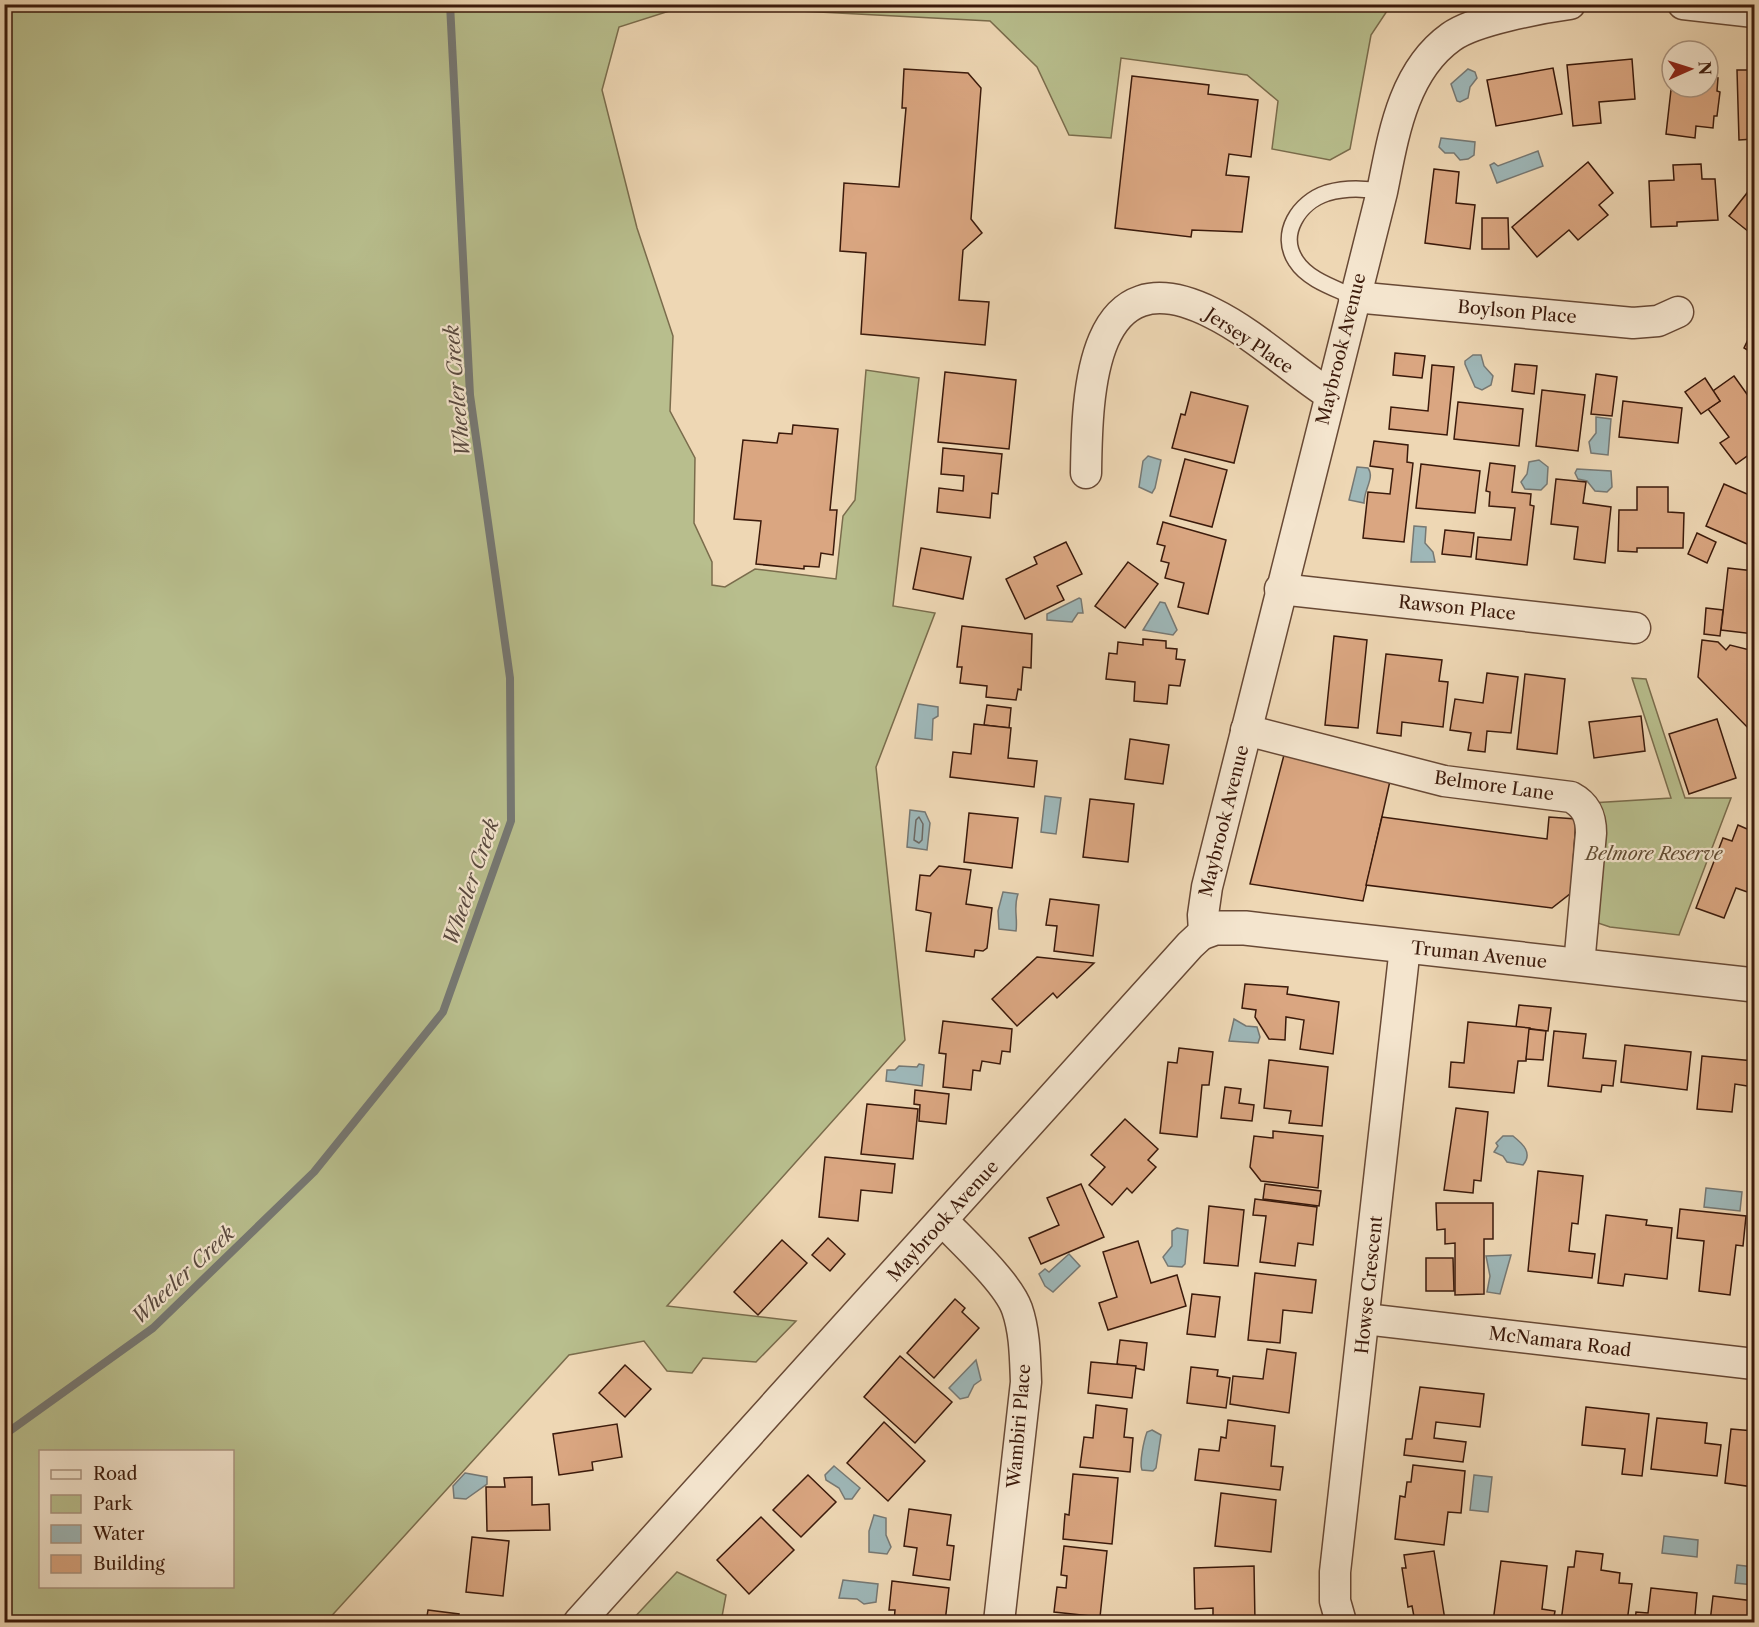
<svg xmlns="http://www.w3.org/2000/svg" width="1759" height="1627" viewBox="0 0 1759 1627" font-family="'Libre Caslon Text',serif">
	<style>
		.green { fill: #b8be8d; stroke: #7a6c4c; stroke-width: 1.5; fill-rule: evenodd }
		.water { fill: #9eb7b8; stroke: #767873; stroke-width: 1.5 }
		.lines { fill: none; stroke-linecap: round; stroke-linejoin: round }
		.shore { stroke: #6c6862; stroke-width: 1.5 }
		.stream { stroke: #767873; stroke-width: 8 }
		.building { fill: #daa681; stroke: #3b1a0b; stroke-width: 1.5 }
		.service-casing { stroke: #684935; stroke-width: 18 }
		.minor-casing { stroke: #684935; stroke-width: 33 }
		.tertiary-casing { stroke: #684935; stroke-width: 36 }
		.service { stroke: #f4e5ce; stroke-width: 15 }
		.minor { stroke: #f4e5ce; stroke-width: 30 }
		.tertiary { stroke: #f4e5ce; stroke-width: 33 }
		.labels { text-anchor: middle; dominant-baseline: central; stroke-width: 4.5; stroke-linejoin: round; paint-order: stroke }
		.street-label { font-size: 18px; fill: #3b1a0b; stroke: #f4e5ce }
		.park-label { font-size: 18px; font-style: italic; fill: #604b32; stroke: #f4e5ce }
		.water-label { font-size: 20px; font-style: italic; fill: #59493f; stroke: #f4e5ce }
	</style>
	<rect width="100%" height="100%" fill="#eed7b4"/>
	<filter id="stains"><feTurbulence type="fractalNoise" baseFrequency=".00333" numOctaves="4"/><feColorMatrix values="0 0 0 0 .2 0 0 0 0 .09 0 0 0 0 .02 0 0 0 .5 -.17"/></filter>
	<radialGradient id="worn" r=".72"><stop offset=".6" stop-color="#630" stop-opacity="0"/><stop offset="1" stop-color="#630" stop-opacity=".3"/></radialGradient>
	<g class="green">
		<path d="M5,4L1391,5L1371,35L1350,149L1330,160L1272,149L1278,101L1247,75L1121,58L1111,138L1069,135L1037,67L990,21L688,5L619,27L602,90L637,228L673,336L670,411L695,458L694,523L712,562V585L725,587L755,569L836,579L843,516L855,500L866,370L919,378L893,606L935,613L876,767L905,1040L667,1306L796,1321L756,1362L703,1358L692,1373L667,1371L644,1341L569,1355L326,1622H5ZM40,1452H232V1586H40Z"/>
		<path d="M1632,678L1646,679L1685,798H1731L1679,935L1610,927L1595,922L1591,803L1671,798Z"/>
		<path d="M677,1572L726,1595L721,1622H630Z"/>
	</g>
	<g class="water">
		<path d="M1468,69L1475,72L1477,78L1470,87L1468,98L1460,102L1457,101L1451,84Z"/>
		<path d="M1441,138L1475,142L1474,155L1468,159L1460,160L1454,153H1445L1439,147Z"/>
		<path d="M1538,151L1543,166L1497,183L1490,165L1494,163L1498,166Z"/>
		<path d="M1473,355H1481L1484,366L1493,376L1491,385L1482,390L1475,387L1465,364V361Z"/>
		<path d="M1596,417L1611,419L1608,455L1591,453L1589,442L1596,433Z"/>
		<path d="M1148,456L1161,460L1155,488L1152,493L1139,487L1143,461Z"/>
		<path d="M1539,460L1548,467L1547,484L1541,490L1525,489L1521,482L1527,474L1529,462Z"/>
		<path d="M1357,467L1368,468C1375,478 1364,489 1364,503L1349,500Z"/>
		<path d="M1577,469L1611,471L1612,487L1607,492L1595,491L1587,481L1578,479L1575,473Z"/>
		<path d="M1414,526L1426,527L1425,543L1433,552L1435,562H1411Z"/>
		<path d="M1079,598L1081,599L1083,613H1078L1072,622L1047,620V614Z"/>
		<path d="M1160,602L1165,603L1177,630L1173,635L1143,630Z"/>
		<path d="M918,704L938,707V716L933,719L932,740L915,738Z"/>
		<path d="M1045,796L1061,798L1056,834L1041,832Z"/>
		<path d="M910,810L925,812L930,823L927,850L907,847Z"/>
		<path d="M1003,892L1018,894C1013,908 1018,917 1016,931L999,929L998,911Z"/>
		<path d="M1234,1019L1246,1026L1257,1027L1260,1037L1258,1043L1229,1041Z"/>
		<path d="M919,1064L924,1065L922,1086L886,1081L887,1070H895L899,1066L917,1067Z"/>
		<path d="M1503,1136H1513C1523,1144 1533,1153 1523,1165L1507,1162L1503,1156L1494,1152L1498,1146L1496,1143Z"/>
		<path d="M1706,1188L1742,1192L1740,1211L1704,1207Z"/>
		<path d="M1177,1228L1188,1230L1185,1264L1182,1267L1168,1266L1163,1257L1172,1246V1231Z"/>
		<path d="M1069,1254L1080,1266L1053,1292L1045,1286L1039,1274L1045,1269L1049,1272Z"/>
		<path d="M1511,1255L1500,1294L1487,1292L1490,1276L1486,1256Z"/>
		<path d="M976,1360L981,1380L974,1385L968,1397L960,1399L949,1388Z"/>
		<path d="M1152,1430L1161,1435L1156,1468L1153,1471L1142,1470C1139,1463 1144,1440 1147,1432Z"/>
		<path d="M834,1466L860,1488L852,1499H845L839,1488L826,1480L825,1475Z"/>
		<path d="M465,1473L487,1477V1484L466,1499L454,1498L453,1486Z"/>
		<path d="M1474,1475L1492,1477L1488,1512L1470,1510Z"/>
		<path d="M874,1515L886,1518V1535L891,1547L887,1554L869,1552V1531Z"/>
		<path d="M1664,1536L1698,1540L1697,1557L1662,1553Z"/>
		<path d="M1737,1565L1754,1567V1585L1735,1583Z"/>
		<path d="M843,1580L878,1584L876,1602L864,1604L857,1599L839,1598Z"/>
	</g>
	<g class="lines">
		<path class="shore" d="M919,817L923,824L922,840L919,843L914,840L916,820Z"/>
		<path class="stream" d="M4,1435L153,1328L314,1172L443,1012L511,821L510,678L470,395L450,4"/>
	</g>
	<g class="building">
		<path d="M1632,59L1635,99L1599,102L1601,123L1573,126L1567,65Z"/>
		<path d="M1553,68L1562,114L1496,126L1487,80Z"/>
		<path d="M904,69L968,73L981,88L971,219L982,233L963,250L959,300L989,302L985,345L861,334L866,253L840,251L844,183L899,187L906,108H902Z"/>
		<path d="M1737,70H1754V139L1739,140Z"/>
		<path d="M1132,76L1209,85L1208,94L1258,100L1251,157L1229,154L1226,175L1249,177L1242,232L1192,230L1191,237L1115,228Z"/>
		<path d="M1708,77L1718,78L1717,91L1720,92L1717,116H1714L1713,128L1696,126L1695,138L1666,134L1672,81V87H1708Z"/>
		<path d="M1588,162L1613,193L1599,205L1608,215L1578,240L1569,230L1537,257L1512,227Z"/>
		<path d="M1701,164L1702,179H1715L1718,220L1677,222V226L1651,227L1649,181L1674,180L1673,165Z"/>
		<path d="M1434,169L1459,172L1456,203L1475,205L1470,249L1425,243Z"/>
		<path d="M1754,184V236L1729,216Z"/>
		<path d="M1482,218H1508L1509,249H1482Z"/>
		<path d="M1754,327V354L1744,348Z"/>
		<path d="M1395,353L1425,356L1422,378L1393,375Z"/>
		<path d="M1515,364L1537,366L1534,394L1512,391Z"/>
		<path d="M1432,365L1454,367L1447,435L1389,429L1391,407L1428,411Z"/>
		<path d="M945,372L1016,380L1009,449L938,442Z"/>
		<path d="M1596,374L1617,377L1612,416L1591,414Z"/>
		<path d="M1734,376L1754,404V451L1736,464L1720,443L1729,437L1708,409L1720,401L1713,391Z"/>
		<path d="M1705,378L1720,401L1701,414L1685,392Z"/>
		<path d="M1542,390L1585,395L1578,451L1536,446Z"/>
		<path d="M1191,392L1248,406L1234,463L1172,448L1181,414L1185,415Z"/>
		<path d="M1623,401L1682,408L1678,443L1619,437Z"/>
		<path d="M1458,402L1523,409L1519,446L1454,439Z"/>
		<path d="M793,425L838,429L830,510H837L833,555L821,553L819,567L804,566V569L756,564L761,521L734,519L743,440L777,443L779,433L792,434Z"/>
		<path d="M1374,441L1408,445L1407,462L1413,463L1404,542L1363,538L1368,492L1390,494L1393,469L1370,466Z"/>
		<path d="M943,448L1002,454L998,494L992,493L990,518L937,512L939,488L963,491L964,476L941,474Z"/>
		<path d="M1185,459L1227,470L1212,527L1170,516Z"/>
		<path d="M1490,463L1515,466L1512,492L1531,494L1530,505L1534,506L1527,565L1476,559L1478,537L1511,540L1515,508L1489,506L1490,492L1486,491Z"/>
		<path d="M1421,464L1480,471L1475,513L1416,508Z"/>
		<path d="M1556,479L1586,482L1583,503L1611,507L1605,563L1574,559L1578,527L1551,524Z"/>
		<path d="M1724,484L1754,497V547L1706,526Z"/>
		<path d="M1637,487H1668V512L1684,513L1683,548H1637V552L1618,551L1619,510H1637Z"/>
		<path d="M1163,522L1226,540L1208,614L1178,607L1184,583L1165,578L1169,563L1161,561L1165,546L1157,544Z"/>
		<path d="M1445,530L1474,533L1471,557L1442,554Z"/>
		<path d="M1697,533L1716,542L1707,563L1688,554Z"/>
		<path d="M1066,542L1082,574L1057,586L1064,600L1025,619L1006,579L1037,564L1034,557Z"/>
		<path d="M921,548L971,557L963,599L913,589Z"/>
		<path d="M1128,562L1158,584L1125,628L1095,606Z"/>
		<path d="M1728,568L1754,571V634L1721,630Z"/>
		<path d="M1706,608L1723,610L1720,636L1704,634Z"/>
		<path d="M962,626L1032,634L1031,668L1023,667L1021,690L1018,689L1016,700L986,697L987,686L960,683L962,667H957Z"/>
		<path d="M1334,636L1367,640L1358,728L1325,725Z"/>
		<path d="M1143,639L1166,641V648L1177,649L1176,659L1185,660L1180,686L1169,685L1167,704L1134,701L1135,682L1106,679L1109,653L1117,654L1118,642L1143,645Z"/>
		<path d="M1702,640L1718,642L1726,650L1730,645L1754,651V670L1751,674L1754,678V709L1751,731L1698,677Z"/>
		<path d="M1386,654L1442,660L1439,681L1448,682L1443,727L1402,722L1401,736L1377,733Z"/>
		<path d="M1487,673L1518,677L1511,733L1487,731L1485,752L1468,750L1471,733L1450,730L1455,699L1483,703Z"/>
		<path d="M1525,674L1565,679L1557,754L1517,749Z"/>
		<path d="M987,705L1011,708L1009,728L984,725Z"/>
		<path d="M1641,716L1645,751L1594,758L1589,722Z"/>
		<path d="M1717,719L1736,778L1689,794L1669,734Z"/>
		<path d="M974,724L1011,728L1008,758L1037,761L1034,787L950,777L953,752L971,754Z"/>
		<path d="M1130,739L1169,745L1163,784L1125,779Z"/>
		<path d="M1284,755L1390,781L1363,901L1250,884Z"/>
		<path d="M1090,799L1134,804L1128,862L1083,857Z"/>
		<path d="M969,813L1018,818L1012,868L964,862Z"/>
		<path d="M1382,817L1547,839L1549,817L1576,819L1571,893L1552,908L1366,885Z"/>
		<path d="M1738,825L1754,832V889L1753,894L1736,888L1724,918L1696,908L1723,838L1732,841Z"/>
		<path d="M939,866L971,870L966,904L992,908L987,948L983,951L975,950L974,957L926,951L931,913L916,910L920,875L930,876Z"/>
		<path d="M1050,899L1099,905L1093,956L1054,951L1057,926L1046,925Z"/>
		<path d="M1037,957L1094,963L1057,998L1053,993L1017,1026L992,999Z"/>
		<path d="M1245,984L1288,987L1287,994L1339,1002L1333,1054L1300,1049L1304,1020L1286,1017L1285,1040L1269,1039L1255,1017L1256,1010L1242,1008Z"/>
		<path d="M1519,1005L1551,1008L1548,1031L1516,1027Z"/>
		<path d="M943,1021L1012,1029L1010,1052L1002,1051L1000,1064L982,1061L980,1071L973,1070L971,1090L943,1087L946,1054L939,1053Z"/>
		<path d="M1468,1022L1530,1028L1526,1061H1518L1514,1093L1449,1087L1451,1062L1464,1063Z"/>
		<path d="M1529,1029L1546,1031L1543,1060L1526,1059Z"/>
		<path d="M1554,1031L1586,1034L1583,1058L1616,1061L1613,1086L1602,1085L1601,1092L1548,1086Z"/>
		<path d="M1625,1045L1691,1052L1687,1090L1621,1082Z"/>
		<path d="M1179,1048L1213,1052L1209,1085H1202L1197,1137L1160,1133L1168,1062L1177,1063Z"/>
		<path d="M1702,1056L1754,1061V1087L1735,1084L1732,1112L1697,1109Z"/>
		<path d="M1269,1060L1328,1067L1322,1126L1289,1123L1291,1111L1264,1108Z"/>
		<path d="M1225,1087L1241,1089L1239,1103L1254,1105L1252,1121L1221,1118Z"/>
		<path d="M915,1090L949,1094L946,1124L919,1121L920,1105L914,1104Z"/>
		<path d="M867,1104L918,1109L913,1159L861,1154Z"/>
		<path d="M1456,1108L1488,1112L1481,1181L1474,1180L1473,1193L1444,1190Z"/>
		<path d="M1125,1119L1158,1149L1148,1160L1156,1167L1132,1193L1127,1188L1112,1205L1089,1185L1105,1167L1091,1155Z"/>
		<path d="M1273,1131L1323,1136L1318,1188L1261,1181L1250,1167L1254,1136L1273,1138Z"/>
		<path d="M825,1157L895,1164L892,1193L861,1190L858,1221L819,1217Z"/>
		<path d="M1538,1171L1583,1176L1578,1224L1572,1223L1569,1251L1595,1254L1592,1278L1528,1271Z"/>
		<path d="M1081,1184L1104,1237L1041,1264L1029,1238L1059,1225L1047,1198Z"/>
		<path d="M1265,1184L1321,1191L1319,1206L1263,1199Z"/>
		<path d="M1255,1199L1317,1207L1313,1245L1298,1243L1295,1266L1260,1262L1266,1216L1253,1215Z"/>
		<path d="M1436,1203H1493V1239H1484V1294L1455,1295V1243L1445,1244V1229L1437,1230Z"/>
		<path d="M1209,1206L1244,1210L1238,1266L1204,1263Z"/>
		<path d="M1680,1209L1746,1216L1743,1246L1736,1245L1730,1295L1699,1291L1704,1241L1677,1238Z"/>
		<path d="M1606,1215L1647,1220L1646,1225L1672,1228L1667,1279L1625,1274L1623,1286L1598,1283Z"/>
		<path d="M828,1238L845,1254L830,1271L812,1255Z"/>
		<path d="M782,1240L807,1263L758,1315L734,1292Z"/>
		<path d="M1138,1241L1151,1283L1177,1275L1186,1306L1108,1330L1099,1303L1117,1297L1103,1252Z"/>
		<path d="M1426,1258H1453L1454,1291H1426Z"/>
		<path d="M1752,1265H1754V1304L1748,1303Z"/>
		<path d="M1255,1273L1316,1280L1312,1313L1283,1310L1280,1343L1248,1340Z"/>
		<path d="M1192,1294L1220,1297L1215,1337L1187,1334Z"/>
		<path d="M955,1299L965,1308L962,1312L979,1328L934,1378L907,1353Z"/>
		<path d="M1120,1340L1147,1343L1144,1370L1117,1364Z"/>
		<path d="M1267,1349L1296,1353L1289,1413L1230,1404L1233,1376L1263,1379Z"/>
		<path d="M900,1356L952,1402L915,1443L864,1397Z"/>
		<path d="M1091,1362L1136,1366L1132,1398L1088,1393Z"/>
		<path d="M625,1365L651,1389L625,1417L599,1393Z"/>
		<path d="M1191,1367L1218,1370L1217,1376L1230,1378L1226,1408L1187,1403Z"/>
		<path d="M1420,1387L1484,1394L1480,1427L1436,1422L1434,1438L1466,1442L1463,1462L1404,1455L1406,1439H1412Z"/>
		<path d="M1096,1405L1127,1409L1124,1437L1133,1438L1130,1472L1080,1467L1084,1437L1093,1438Z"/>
		<path d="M1586,1407L1649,1414L1642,1476L1622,1474L1625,1449L1582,1445Z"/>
		<path d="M1657,1418L1707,1423L1705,1443L1721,1445L1717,1476L1651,1469Z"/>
		<path d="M1228,1420L1275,1426L1271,1466L1283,1467L1280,1490L1195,1480L1199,1449L1219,1451L1221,1437L1226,1438Z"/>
		<path d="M884,1422L925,1461L888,1501L847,1463Z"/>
		<path d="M617,1424L622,1457L592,1462L593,1470L559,1475L553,1434Z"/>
		<path d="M1731,1429L1754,1431V1496L1752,1495L1753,1487L1725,1483Z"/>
		<path d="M1413,1465L1465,1471L1461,1513L1448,1512L1444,1545L1395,1539L1400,1496L1405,1497L1407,1482H1411Z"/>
		<path d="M1073,1474L1118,1478L1112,1544L1063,1539L1065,1514L1069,1515Z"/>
		<path d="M808,1475L836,1502L801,1537L773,1510Z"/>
		<path d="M532,1477V1505L549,1504L550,1530L487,1531L486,1487H505L504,1478Z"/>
		<path d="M1221,1493L1276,1500L1271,1552L1215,1546Z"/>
		<path d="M909,1509L951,1515L947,1545L954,1546L950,1580L913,1575L917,1548L904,1546Z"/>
		<path d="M761,1517L794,1550L749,1594L717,1560Z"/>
		<path d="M472,1537L509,1541L503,1596L466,1592Z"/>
		<path d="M1064,1546L1107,1551L1100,1617L1054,1612L1057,1587L1066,1588L1067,1576L1061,1575Z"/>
		<path d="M1434,1551L1445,1620L1415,1622L1412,1606L1408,1607L1402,1568H1406L1404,1555Z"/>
		<path d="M1576,1551L1603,1554L1601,1570L1620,1573L1619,1583L1632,1584L1627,1622H1561L1568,1567H1574Z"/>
		<path d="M1501,1561L1547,1566L1542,1609L1555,1611L1553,1622H1493Z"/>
		<path d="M1254,1566L1255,1622H1213V1608L1195,1609L1194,1568Z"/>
		<path d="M892,1581L949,1588L945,1622H894L895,1610H889Z"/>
		<path d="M1651,1588L1697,1593L1695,1615L1701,1616L1700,1622H1635L1636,1612L1648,1613Z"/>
		<path d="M1713,1596L1754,1601V1622H1710Z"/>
		<path d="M428,1610L459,1614L458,1622H461H426Z"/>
	</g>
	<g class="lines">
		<defs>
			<path id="service" d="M1354,297C1335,288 1308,280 1296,261C1278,234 1299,202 1327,193C1345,188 1364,188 1382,192"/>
			<g id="minor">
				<path d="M1683,4L1754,12"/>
				<path d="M1354,297L1633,323L1658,321L1678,312"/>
				<path d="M1086,473C1087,393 1090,252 1212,313C1253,333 1291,369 1329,394"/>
				<path d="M1280,589L1635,628"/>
				<path d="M1246,730L1444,781L1571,797C1586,805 1591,816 1591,833L1579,965"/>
				<path d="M943,1221C963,1242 1008,1283 1017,1309C1025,1332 1025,1358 1026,1382L999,1622"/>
				<path d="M1365,1319L1754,1364"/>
				<path d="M579,1622L1190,945L1204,932L1203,915L1207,887L1382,192C1393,138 1402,72 1451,37C1474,20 1541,8 1570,4"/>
				<path d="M1341,1622L1335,1601V1572L1405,947"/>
			</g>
			<path id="tertiary" d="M1204,932L1215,928H1245L1754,985"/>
		</defs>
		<use href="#service" class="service-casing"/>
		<use href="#minor" class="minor-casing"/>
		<use href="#tertiary" class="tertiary-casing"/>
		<use href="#service" class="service"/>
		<use href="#minor" class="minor"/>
		<use href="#tertiary" class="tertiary"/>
	</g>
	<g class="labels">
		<g class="street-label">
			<text transform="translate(1517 312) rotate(5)">Boylson Place</text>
			<text transform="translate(1249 341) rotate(34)">Jersey Place</text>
			<text transform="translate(1341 349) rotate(-76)">Maybrook Avenue</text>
			<text transform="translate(1457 608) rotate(6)">Rawson Place</text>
			<text transform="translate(1494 786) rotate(8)">Belmore Lane</text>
			<text transform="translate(1224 821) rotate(-76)">Maybrook Avenue</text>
			<text transform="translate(1479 955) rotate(6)">Truman Avenue</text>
			<text transform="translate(943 1221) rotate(-48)">Maybrook Avenue</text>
			<text transform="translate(1369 1285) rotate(-84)">Howse Crescent</text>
			<text transform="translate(1560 1342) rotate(7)">McNamara Road</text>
			<text transform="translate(1019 1426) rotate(-85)">Wambiri Place</text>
		</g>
		<g class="park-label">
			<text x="1654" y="854">Belmore Reserve</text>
		</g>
		<g class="water-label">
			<text transform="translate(457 391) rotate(-95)">Wheeler Creek</text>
			<text transform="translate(471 882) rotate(-71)">Wheeler Creek</text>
			<text transform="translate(183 1275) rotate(-43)">Wheeler Creek</text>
		</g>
	</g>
	<rect width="1759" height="1627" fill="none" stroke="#eed7b4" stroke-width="24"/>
	<rect x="6" y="6" width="1747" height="1615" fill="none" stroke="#3b1a0b" stroke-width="3"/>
	<rect x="12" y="12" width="1735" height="1603" fill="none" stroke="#3b1a0b" stroke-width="1.5"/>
	<rect x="39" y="1450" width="195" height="138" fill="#f4e5ce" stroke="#aa9480" stroke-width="1.5"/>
	<rect x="51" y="1470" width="30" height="9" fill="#f4e5ce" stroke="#aa9480" stroke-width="1.5"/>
	<text x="93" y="1480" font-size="18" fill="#3b1a0b">Road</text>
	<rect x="51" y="1495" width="30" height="18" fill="#b8be8d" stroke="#aa9480" stroke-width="1.5"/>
	<text x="93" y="1510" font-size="18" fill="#3b1a0b">Park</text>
	<rect x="51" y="1525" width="30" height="18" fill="#9eb7b8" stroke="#aa9480" stroke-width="1.5"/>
	<text x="93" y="1540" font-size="18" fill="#3b1a0b">Water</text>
	<rect x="51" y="1555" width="30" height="18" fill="#daa681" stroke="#aa9480" stroke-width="1.5"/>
	<text x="93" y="1570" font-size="18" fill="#3b1a0b">Building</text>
	<g transform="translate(1690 69) rotate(87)"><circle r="28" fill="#f4e5ce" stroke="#aa9480" stroke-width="1.5"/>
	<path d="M0-4.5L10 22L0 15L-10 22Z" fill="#8f2418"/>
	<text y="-9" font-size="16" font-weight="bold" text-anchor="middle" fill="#3b1a0b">N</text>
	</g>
	<rect width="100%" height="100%" filter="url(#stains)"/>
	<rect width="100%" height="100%" fill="url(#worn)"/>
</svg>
